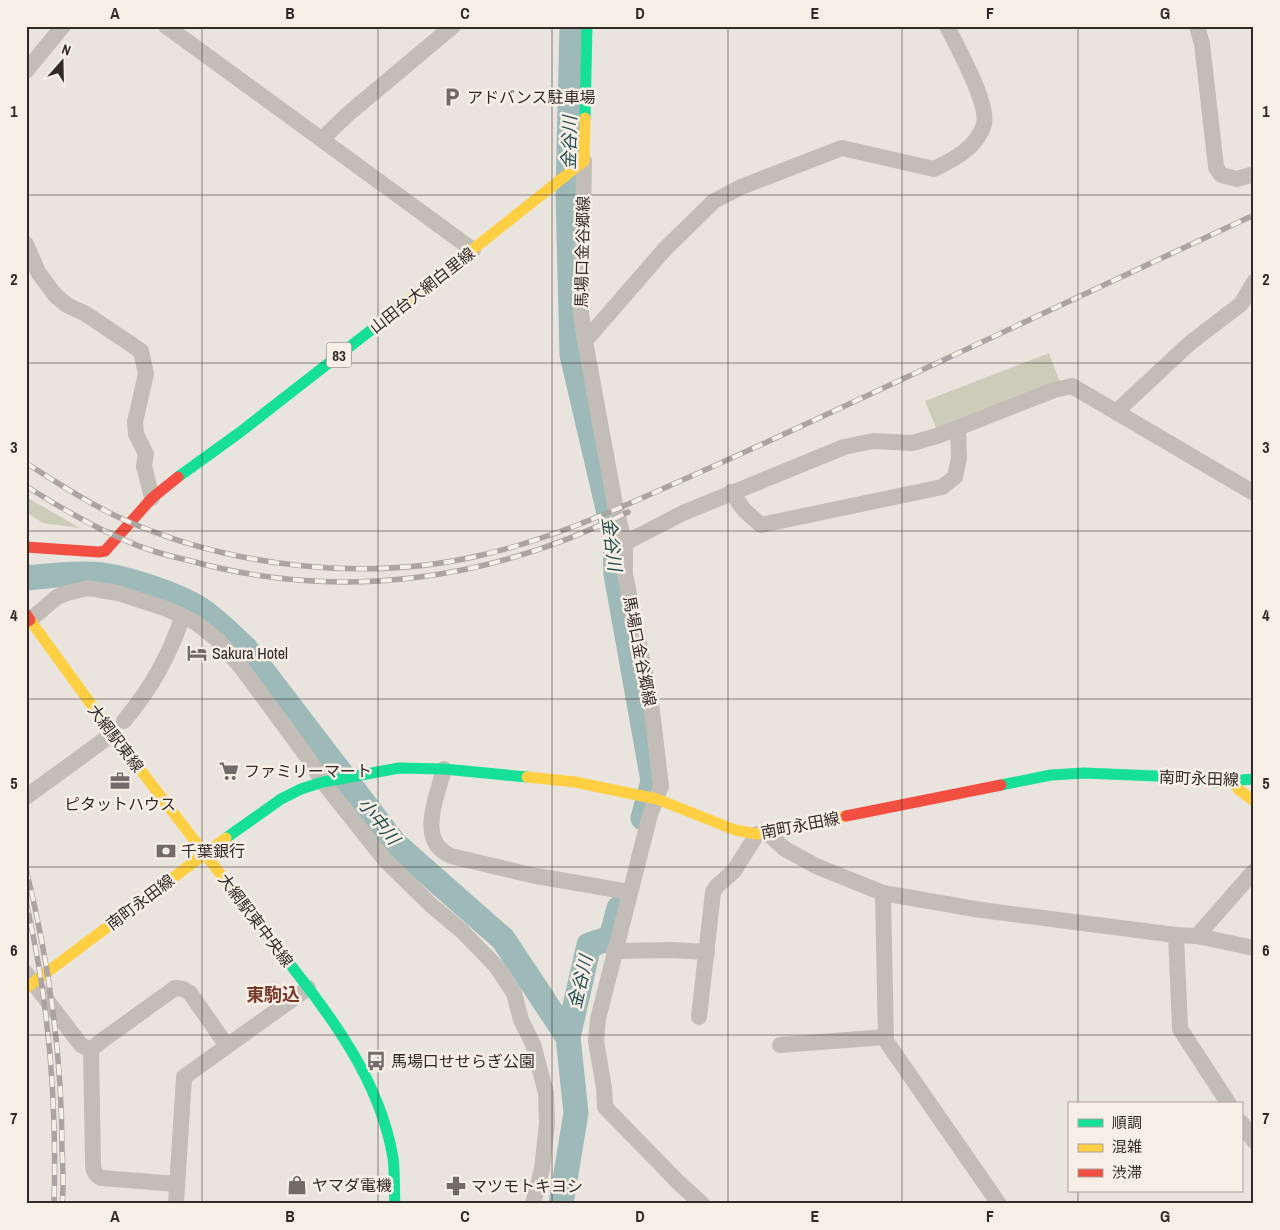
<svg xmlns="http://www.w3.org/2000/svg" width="1280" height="1230" viewBox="0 0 1280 1230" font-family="'Archivo Narrow','Noto Sans JP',sans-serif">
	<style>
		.green { fill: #cbcdba }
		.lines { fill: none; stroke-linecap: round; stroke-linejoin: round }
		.river { stroke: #9db9b8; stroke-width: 25 }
		.street { stroke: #c3bdb8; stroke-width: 16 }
		.fast { stroke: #16e098; stroke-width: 11 }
		.slow { stroke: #ffcf43; stroke-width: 11 }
		.jam { stroke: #f24e42; stroke-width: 11 }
		.rail-casing { stroke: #aaa5a2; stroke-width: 5.5 }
		.rail { stroke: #f7eee6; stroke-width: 4; stroke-dasharray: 11; stroke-linecap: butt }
		.grid { fill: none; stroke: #322a27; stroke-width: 1; stroke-opacity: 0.55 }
		.labels { text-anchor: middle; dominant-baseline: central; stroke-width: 5; stroke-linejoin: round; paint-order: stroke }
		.shield { fill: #f7eee6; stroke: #6d6560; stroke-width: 1 }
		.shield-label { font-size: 15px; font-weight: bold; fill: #322a27 }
		.poi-label { font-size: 16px; fill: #322a27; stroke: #f7eee6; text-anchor: start }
		.street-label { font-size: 16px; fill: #322a27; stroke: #f7eee6 }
		.water-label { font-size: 18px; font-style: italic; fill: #214d4f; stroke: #f7eee6 }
		.neighbourhood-label { font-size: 18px; font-weight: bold; fill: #783a29; stroke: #f7eee6 }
		.neatline { fill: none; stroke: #322a27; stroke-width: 2 }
		.grid-label { font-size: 16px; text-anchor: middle; font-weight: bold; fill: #322a27 }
	</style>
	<rect width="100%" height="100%" fill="#eae4de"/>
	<g class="green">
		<path d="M1049,353L1060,382L937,430L925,401Z"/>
		<path d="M26,497L80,528L43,523L26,512Z"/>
	</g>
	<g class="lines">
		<g class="river">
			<path d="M572,26L568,192L572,355L615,539L616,574L653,781L643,818"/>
			<path d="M26,578C51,576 78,572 103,575C130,579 176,594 200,609C217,620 231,635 246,649L395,844L503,939L568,1037L576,1113L561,1204"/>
			<path d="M568,1037L589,945L611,938L619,908"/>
		</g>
		<g class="street">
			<path d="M166,26L473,250"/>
			<path d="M1197,26L1202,44L1216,167L1221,175L1237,179L1254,174"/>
			<path d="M26,71L63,26"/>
			<path d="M322,139L348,114L453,26"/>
			<path d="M584,161L581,314L585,341L616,510L625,543V574L651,703L661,786L650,815L598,1019L596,1041L604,1088L605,1107L677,1181L702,1204"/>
			<path d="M26,244L38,272L55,295L67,305L86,314L141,351L146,374L135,422L136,434L146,454L144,466L152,498"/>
			<path d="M585,341L664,250L714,201L741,187L842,148L934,169C953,160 978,147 984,124C989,103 957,47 947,26"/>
			<path d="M1116,412L1190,343L1241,304L1254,282"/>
			<path d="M731,492L745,511L761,525L942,487L955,477L959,458L958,428"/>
			<path d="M625,543L683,513L844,447L873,441L912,443L937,436L1054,390L1072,386L1254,493"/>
			<path d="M30,620L57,597L67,593L88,588L118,593L167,609L195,622L219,641L244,671L308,758L323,782L385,860L431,905L462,931L496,966L514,993L521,1020L533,1044L546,1093L547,1123L542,1169L533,1204"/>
			<path d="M124,721C152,687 168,658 183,616"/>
			<path d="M444,769C437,797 416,841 451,856L531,875L629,892"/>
			<path d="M26,797L104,740"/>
			<path d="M767,833L785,849L816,866L883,893L981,910L1176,935L1197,936L1254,948"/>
			<path d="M883,893L886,1041L999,1204"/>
			<path d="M1176,935L1180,1029L1229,1104"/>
			<path d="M1197,936L1254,871"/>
			<path d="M614,951L671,950L707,952"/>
			<path d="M26,973L81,1045L91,1050"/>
			<path d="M699,1017L713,892L717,886L734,871L757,834"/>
			<path d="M780,1045L886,1037"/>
			<path d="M1241,1122L1254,1141"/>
			<path d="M177,1184L101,1178C94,1174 93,1170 93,1162L91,1050L100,1042L175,988L183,989L190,993L227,1046"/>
			<path d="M176,1204L184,1077L308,988"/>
		</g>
		<g class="fast">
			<path d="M585,118L587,26"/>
			<path d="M178,477L239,433L375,327"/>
			<path d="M1001,785L1051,775L1084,773L1180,777L1216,782L1254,779"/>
			<path d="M226,838L281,799L301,789L323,782L399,768L444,769L527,777"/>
			<path d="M261,927C315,997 378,1068 393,1158C395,1173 394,1189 395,1204"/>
		</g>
		<g class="slow">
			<path d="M375,327L584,161L585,118"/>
			<path d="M30,620L106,725L261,927"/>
			<path d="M527,777L575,782L657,799L735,830L757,834L846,816"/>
			<path d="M1232,782L1239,790L1254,801"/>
			<path d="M26,988L226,838"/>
		</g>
		<g class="jam">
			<path d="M26,547L99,552L105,551L152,498L178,477"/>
			<path d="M26,614L30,620L26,622"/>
			<path d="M846,816L1001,785"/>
		</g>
		<defs>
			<g id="rail">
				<path d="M26,463C56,482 86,502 118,517C227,567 365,583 482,555C547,540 609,513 669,486C724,462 778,437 832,412C973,346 1113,281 1254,215"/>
				<path d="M26,486C59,507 93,527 129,542C149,551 170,556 191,561C340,602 491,581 628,512"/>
				<path d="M26,869C49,962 62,1055 62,1150C63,1168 64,1186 62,1204"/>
				<path d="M26,902C49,1001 57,1103 54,1204"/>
			</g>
		</defs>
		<use href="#rail" class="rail-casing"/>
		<use href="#rail" class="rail"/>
	</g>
	<path class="grid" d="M202,26V1204M378,26V1204M552,26V1204M728,26V1204M902,26V1204M1078,26V1104M26,195H1254M26,363H1254M26,531H1254M26,699H1254M26,867H1254M26,1035H1254M1078,1191V1204"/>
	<defs>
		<symbol id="parking-bare" viewBox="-9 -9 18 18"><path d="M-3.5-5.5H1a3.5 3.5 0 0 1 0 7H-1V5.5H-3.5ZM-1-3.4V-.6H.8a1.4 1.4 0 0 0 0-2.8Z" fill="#726b67" stroke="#f7eee6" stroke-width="2.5" paint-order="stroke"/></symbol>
		<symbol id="hotel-bare" viewBox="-9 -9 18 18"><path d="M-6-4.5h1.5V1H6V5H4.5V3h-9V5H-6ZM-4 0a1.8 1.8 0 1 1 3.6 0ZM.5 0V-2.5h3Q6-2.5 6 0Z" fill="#726b67" stroke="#f7eee6" stroke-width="2.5" paint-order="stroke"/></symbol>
		<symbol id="supermarket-bare" viewBox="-9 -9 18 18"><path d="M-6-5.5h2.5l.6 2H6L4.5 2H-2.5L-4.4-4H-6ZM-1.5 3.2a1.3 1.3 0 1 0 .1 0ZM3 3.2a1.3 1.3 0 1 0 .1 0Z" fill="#726b67" stroke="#f7eee6" stroke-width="2.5" paint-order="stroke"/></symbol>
		<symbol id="office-bare" viewBox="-9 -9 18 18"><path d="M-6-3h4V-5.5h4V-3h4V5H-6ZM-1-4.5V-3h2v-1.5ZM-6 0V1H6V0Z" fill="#726b67" stroke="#f7eee6" stroke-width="2.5" paint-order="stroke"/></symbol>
		<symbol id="bank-bare" viewBox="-9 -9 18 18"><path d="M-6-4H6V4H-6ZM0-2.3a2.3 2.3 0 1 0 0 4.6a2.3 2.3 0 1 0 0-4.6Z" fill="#726b67" stroke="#f7eee6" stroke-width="2.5" paint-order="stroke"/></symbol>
		<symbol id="bus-bare" viewBox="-9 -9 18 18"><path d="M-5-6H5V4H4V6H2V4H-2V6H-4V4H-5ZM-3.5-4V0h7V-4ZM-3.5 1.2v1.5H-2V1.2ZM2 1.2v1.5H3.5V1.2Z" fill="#726b67" stroke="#f7eee6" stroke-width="2.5" paint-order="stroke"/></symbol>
		<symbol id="shop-bare" viewBox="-9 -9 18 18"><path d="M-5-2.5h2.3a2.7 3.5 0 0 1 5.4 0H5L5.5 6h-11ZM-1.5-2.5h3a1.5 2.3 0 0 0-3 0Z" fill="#726b67" stroke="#f7eee6" stroke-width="2.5" paint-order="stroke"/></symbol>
		<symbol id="pharmacy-bare" viewBox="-9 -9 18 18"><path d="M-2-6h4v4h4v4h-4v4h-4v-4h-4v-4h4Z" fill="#726b67" stroke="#f7eee6" stroke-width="2.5" paint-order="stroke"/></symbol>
	</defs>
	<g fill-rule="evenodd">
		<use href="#parking-bare" x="438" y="83" width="28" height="28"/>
		<use href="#hotel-bare" x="183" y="639" width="28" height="28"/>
		<use href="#supermarket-bare" x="215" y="757" width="28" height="28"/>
		<use href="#office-bare" x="106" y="767" width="28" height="28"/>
		<use href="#bank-bare" x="152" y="837" width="28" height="28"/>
		<use href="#bus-bare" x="362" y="1047" width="28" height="28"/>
		<use href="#shop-bare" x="283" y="1171" width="28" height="28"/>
		<use href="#pharmacy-bare" x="442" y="1172" width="28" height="28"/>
	</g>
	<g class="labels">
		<rect class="shield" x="326.5" y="342.5" width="25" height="25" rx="4"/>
		<g class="shield-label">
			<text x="339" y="355">83</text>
		</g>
		<g class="poi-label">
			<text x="467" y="97">アドバンス駐車場</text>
			<text x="212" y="653">Sakura Hotel</text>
			<text x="244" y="771">ファミリーマート</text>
			<text x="120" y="804" text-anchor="middle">ピタットハウス</text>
			<text x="181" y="851">千葉銀行</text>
			<text x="391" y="1061">馬場口せせらぎ公園</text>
			<text x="312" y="1185">ヤマダ電機</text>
			<text x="471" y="1186">マツモトキヨシ</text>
		</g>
		<g class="street-label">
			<text transform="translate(582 252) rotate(-89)">馬場口金谷郷線</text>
			<text transform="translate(422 290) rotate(-38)">山田台大網白里線</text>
			<text transform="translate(640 651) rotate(79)">馬場口金谷郷線</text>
			<text transform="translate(116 738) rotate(53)">大網駅東線</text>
			<text transform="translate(1199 778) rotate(2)">南町永田線</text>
			<text transform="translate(800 825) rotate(-11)">南町永田線</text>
			<text transform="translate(140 902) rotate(-37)">南町永田線</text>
			<text transform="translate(256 920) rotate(53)">大網駅東中央線</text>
		</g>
		<g class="water-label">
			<text transform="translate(569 143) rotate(-89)">金谷川</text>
			<text transform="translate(612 544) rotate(83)">金谷川</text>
			<text transform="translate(379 821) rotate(51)">小中川</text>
			<text transform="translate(580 982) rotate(-77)">金谷川</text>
		</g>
		<g class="neighbourhood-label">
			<text x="273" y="994">東駒込</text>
		</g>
	</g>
	<rect width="1280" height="1230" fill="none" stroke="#f7eee6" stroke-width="55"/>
	<rect x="1068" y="1102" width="175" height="90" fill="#f7eee6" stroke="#a8a09a"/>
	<rect x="1078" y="1119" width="25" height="8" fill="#16e098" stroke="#a8a09a"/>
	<text x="1112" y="1128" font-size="15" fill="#322a27">順調</text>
	<rect x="1078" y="1144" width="25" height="8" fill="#ffcf43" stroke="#a8a09a"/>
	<text x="1112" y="1152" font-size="15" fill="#322a27">混雑</text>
	<rect x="1078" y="1169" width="25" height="8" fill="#f24e42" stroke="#a8a09a"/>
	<text x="1112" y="1178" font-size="15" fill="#322a27">渋滞</text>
	<g transform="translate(62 62) rotate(20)" stroke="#f7eee6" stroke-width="4" paint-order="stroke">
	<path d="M0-4L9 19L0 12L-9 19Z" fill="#322a27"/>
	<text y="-8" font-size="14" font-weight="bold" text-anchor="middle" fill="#322a27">N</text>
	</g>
	<rect x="28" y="28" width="1224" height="1174" class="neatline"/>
	<g class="grid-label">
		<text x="115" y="19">A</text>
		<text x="290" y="19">B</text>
		<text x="465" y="19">C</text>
		<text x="640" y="19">D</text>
		<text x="815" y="19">E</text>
		<text x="990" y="19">F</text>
		<text x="1165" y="19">G</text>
		<text x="14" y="117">1</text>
		<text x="1266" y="117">1</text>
		<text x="14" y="285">2</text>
		<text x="1266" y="285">2</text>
		<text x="14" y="453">3</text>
		<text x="1266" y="453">3</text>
		<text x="14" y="621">4</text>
		<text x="1266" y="621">4</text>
		<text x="14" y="789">5</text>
		<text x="1266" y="789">5</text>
		<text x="14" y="956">6</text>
		<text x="1266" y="956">6</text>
		<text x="14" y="1124">7</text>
		<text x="1266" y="1124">7</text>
		<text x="115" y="1222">A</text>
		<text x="290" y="1222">B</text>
		<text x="465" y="1222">C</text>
		<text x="640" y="1222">D</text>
		<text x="815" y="1222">E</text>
		<text x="990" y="1222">F</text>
		<text x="1165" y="1222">G</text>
	</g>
</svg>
